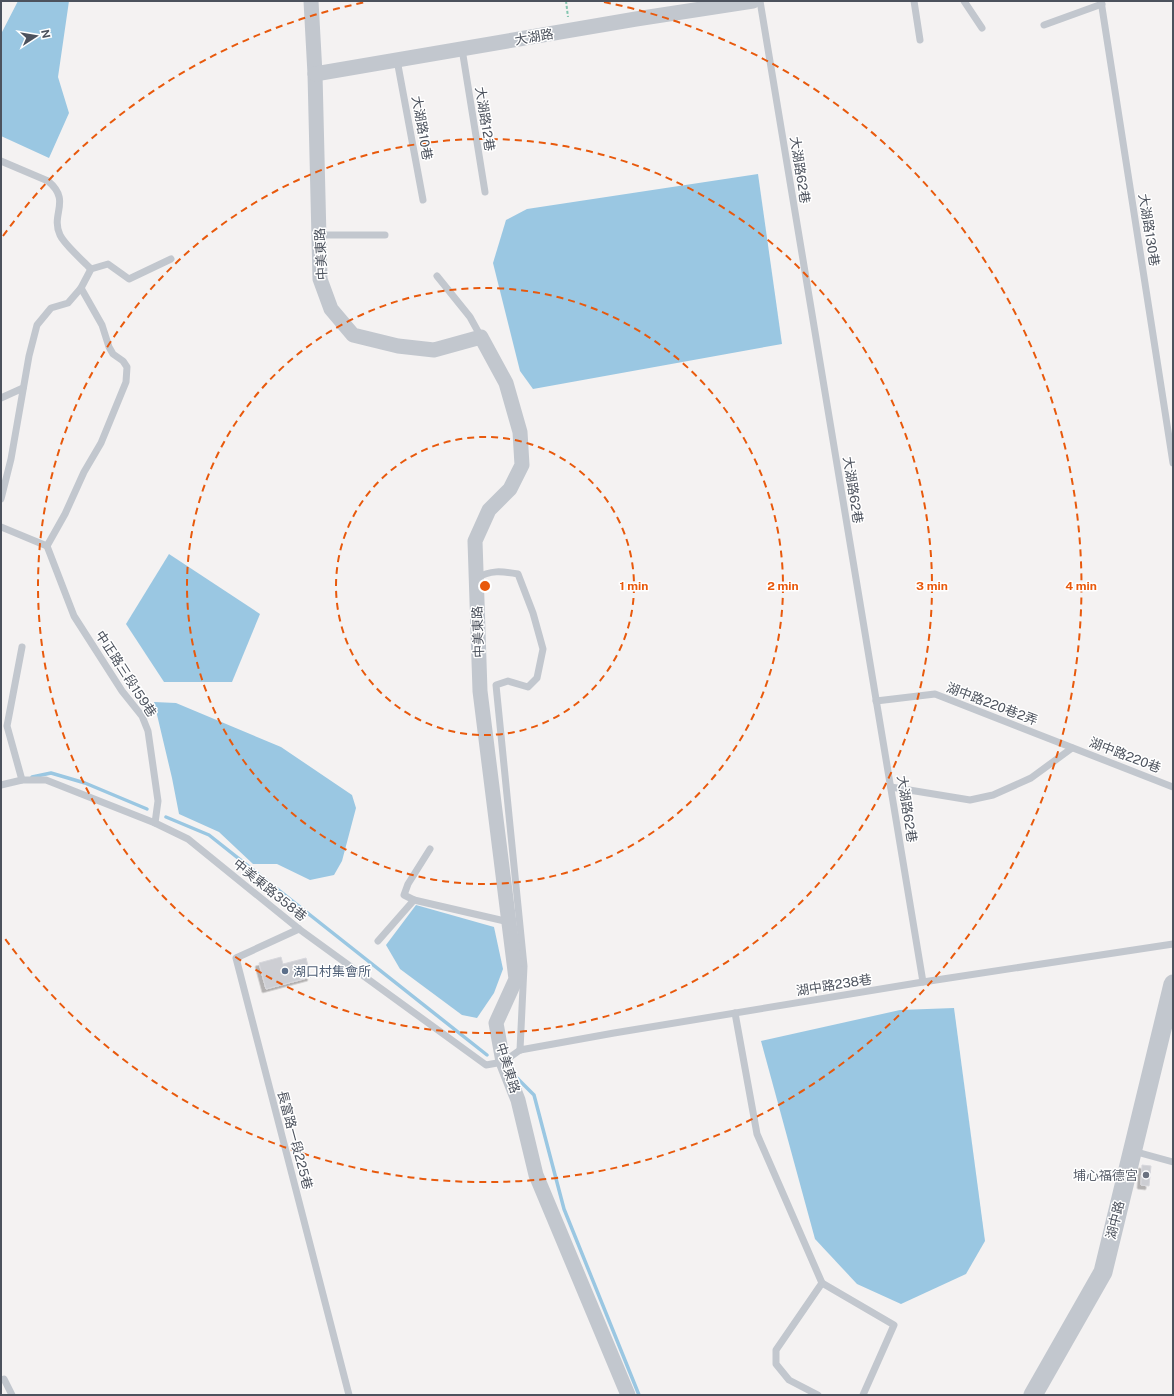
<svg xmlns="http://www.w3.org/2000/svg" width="1174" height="1396" viewBox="0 0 1174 1396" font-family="'Public Sans','Noto Sans TC',sans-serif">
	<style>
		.water { fill: #9ac7e2 }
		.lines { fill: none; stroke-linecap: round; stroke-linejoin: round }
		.stream { stroke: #9ac7e2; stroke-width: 3.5 }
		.building { fill: #cdced3; stroke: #d7d7dc; filter: url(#shadow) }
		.path { stroke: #83c5af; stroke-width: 2; stroke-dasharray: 3 2; stroke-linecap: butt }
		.service { stroke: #c2c7ce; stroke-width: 7 }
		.minor { stroke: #c2c7ce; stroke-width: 15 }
		.tertiary { stroke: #c2c7ce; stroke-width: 19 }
		.ring { fill: none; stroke: #e8590c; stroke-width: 2; stroke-dasharray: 7 5 }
		.service-dot { fill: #5c6f8a; stroke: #fff; stroke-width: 1.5 }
		.worship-dot { fill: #6b7280; stroke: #fff; stroke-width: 1.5 }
		.labels { text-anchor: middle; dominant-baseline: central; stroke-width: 3; stroke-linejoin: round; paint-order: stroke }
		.street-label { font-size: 13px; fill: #4c525d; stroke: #fff }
		.service-label { font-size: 13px; fill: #4e5e75; stroke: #fff; text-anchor: start }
		.worship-label { font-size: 13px; fill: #5b616d; stroke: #fff; text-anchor: end }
		.centre { fill: #e8590c; stroke: #fff; stroke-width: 2 }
		.ring-label { font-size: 12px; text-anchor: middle; font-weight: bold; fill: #e8590c; stroke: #fff; stroke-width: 3; stroke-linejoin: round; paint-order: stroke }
	</style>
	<defs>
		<filter id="shadow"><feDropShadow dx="-3.5" dy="3.5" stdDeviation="0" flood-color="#0004"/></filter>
	</defs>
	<rect width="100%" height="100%" fill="#f4f2f2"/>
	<g class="water">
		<path d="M18,1H69L58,77L69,113L49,158L1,136V34Z"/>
		<path d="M758,174L782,344L533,389L520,371L493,263L506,220L527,209Z"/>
		<path d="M169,554L260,614L232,682H164L126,624Z"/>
		<path d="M154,702L176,703L281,747L352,795L356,808L342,861L334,875L310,880L277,864H253L219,832L179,814L172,778Z"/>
		<path d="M416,905L494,927L503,969L494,993L477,1018L462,1015L400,969L386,945Z"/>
		<path d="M954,1008L985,1241L966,1274L901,1304L857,1284L815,1239L761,1041L900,1010Z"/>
	</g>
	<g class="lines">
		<g class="stream">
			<path d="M32,777L51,773L85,783L147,809"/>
			<path d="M166,817L209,835L487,1055"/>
			<path d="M515,1076L534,1095L564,1209L639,1395"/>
		</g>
	</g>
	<g class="building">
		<path d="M281,957L283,964L306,958L311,977L266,989L259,963Z"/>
		<path d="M1142,1165L1151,1166L1149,1186L1141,1185Z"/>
	</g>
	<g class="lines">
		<path class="path" d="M566,1L568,17"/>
		<g class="service">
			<path d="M760,1L923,982"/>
			<path d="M914,1L920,40"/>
			<path d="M964,1L982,28"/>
			<path d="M1101,1L1173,463"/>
			<path d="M1044,25L1102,4"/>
			<path d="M462,49L485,192"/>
			<path d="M397,60L423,200"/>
			<path d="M1,161L48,181C72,201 50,214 60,235C64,244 83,261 91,269"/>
			<path d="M319,235H385"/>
			<path d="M437,276L470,317L481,337"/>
			<path d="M1,398L23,388"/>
			<path d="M1,499L11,459L29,356L37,325L51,308L68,303L81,288L91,269L108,264L129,279L171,259"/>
			<path d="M1,527L47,546L65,514L84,472L101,443L126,382L127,367L123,361L113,354L109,347L102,325L81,288"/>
			<path d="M47,546L74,616L122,691L142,716L148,731L158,801L155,823"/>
			<path d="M476,578C491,570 501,571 518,574L533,613L543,649L537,678L528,687L508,681L496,685L524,966L520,1050"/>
			<path d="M876,701L935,694L1173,787"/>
			<path d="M22,780L7,726L22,647"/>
			<path d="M1,785L22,780H46L155,823L188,839L299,929L486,1065L503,1062L520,1050L614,1033L923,982L1173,944"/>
			<path d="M891,787L970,800L993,795L1031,778L1072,748"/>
			<path d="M414,900L404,895L408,884L430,849"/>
			<path d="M299,929L236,958L349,1395"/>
			<path d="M378,941L414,900L509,922"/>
			<path d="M735,1013L757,1134L822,1283L894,1325L863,1395"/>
			<path d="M1133,1151L1173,1162"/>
			<path d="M1,1380L4,1379L12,1395"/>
			<path d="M818,1395L789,1380L776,1364V1350L822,1283"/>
		</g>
		<g class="minor">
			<path d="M311,1L315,74L320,279L331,309L353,335L398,346L434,350L481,337L506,383L520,432L522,465L510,489L489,510L475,541L480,691L516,979L496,1023L503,1062L518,1100L536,1175L628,1395"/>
			<path d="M315,74L636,19L753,1"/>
		</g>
		<path class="tertiary" d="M1033,1395L1103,1272L1173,984"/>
	</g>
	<g class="ring">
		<circle cx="485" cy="586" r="149"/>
		<circle cx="485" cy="586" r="298"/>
		<circle cx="485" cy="586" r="447"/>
		<path d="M3 236A596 596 0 0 1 366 2M604 2A596 596 0 1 1 3 936"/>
	</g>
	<circle class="service-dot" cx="285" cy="971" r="4"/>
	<circle class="worship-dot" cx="1146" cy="1175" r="4"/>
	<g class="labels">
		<g class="street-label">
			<text transform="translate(534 37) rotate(-10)">大湖路</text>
			<text transform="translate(485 119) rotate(81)">大湖路12巷</text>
			<text transform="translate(422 128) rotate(80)">大湖路10巷</text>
			<text transform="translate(800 170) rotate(81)">大湖路62巷</text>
			<text transform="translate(1149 230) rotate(81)">大湖路130巷</text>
			<text transform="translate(321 254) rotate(-93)">中美東路</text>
			<text transform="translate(853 490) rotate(81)">大湖路62巷</text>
			<text transform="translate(478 632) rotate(-92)">中美東路</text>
			<text transform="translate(126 674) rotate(57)">中正路三段159巷</text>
			<text transform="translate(992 704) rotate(21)">湖中路220巷2弄</text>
			<text transform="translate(1125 755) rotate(21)">湖中路220巷</text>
			<text transform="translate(907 809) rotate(81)">大湖路62巷</text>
			<text transform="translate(270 890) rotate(39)">中美東路358巷</text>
			<text transform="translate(834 985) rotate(-9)">湖中路238巷</text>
			<text transform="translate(508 1068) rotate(73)">中美東路</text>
			<text transform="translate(295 1140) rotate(75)">長富路一段225巷</text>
			<text transform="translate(1115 1220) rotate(-76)">湖中路</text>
		</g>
		<g class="service-label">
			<text x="293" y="971">湖口村集會所</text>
		</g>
		<g class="worship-label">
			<text x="1138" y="1175">埔心福德宮</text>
		</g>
	</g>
	<circle cx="485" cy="586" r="6" class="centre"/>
	<g class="ring-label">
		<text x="634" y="590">1 min</text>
		<text x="783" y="590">2 min</text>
		<text x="932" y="590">3 min</text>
		<text x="1081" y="590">4 min</text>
	</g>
	<rect width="1174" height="1396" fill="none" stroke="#4c525d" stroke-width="4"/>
	<g transform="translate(36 36) rotate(78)" stroke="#ffffff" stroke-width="3" paint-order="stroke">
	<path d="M0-3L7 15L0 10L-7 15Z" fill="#4c525d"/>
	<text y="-6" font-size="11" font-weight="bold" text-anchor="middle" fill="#4c525d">N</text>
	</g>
</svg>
